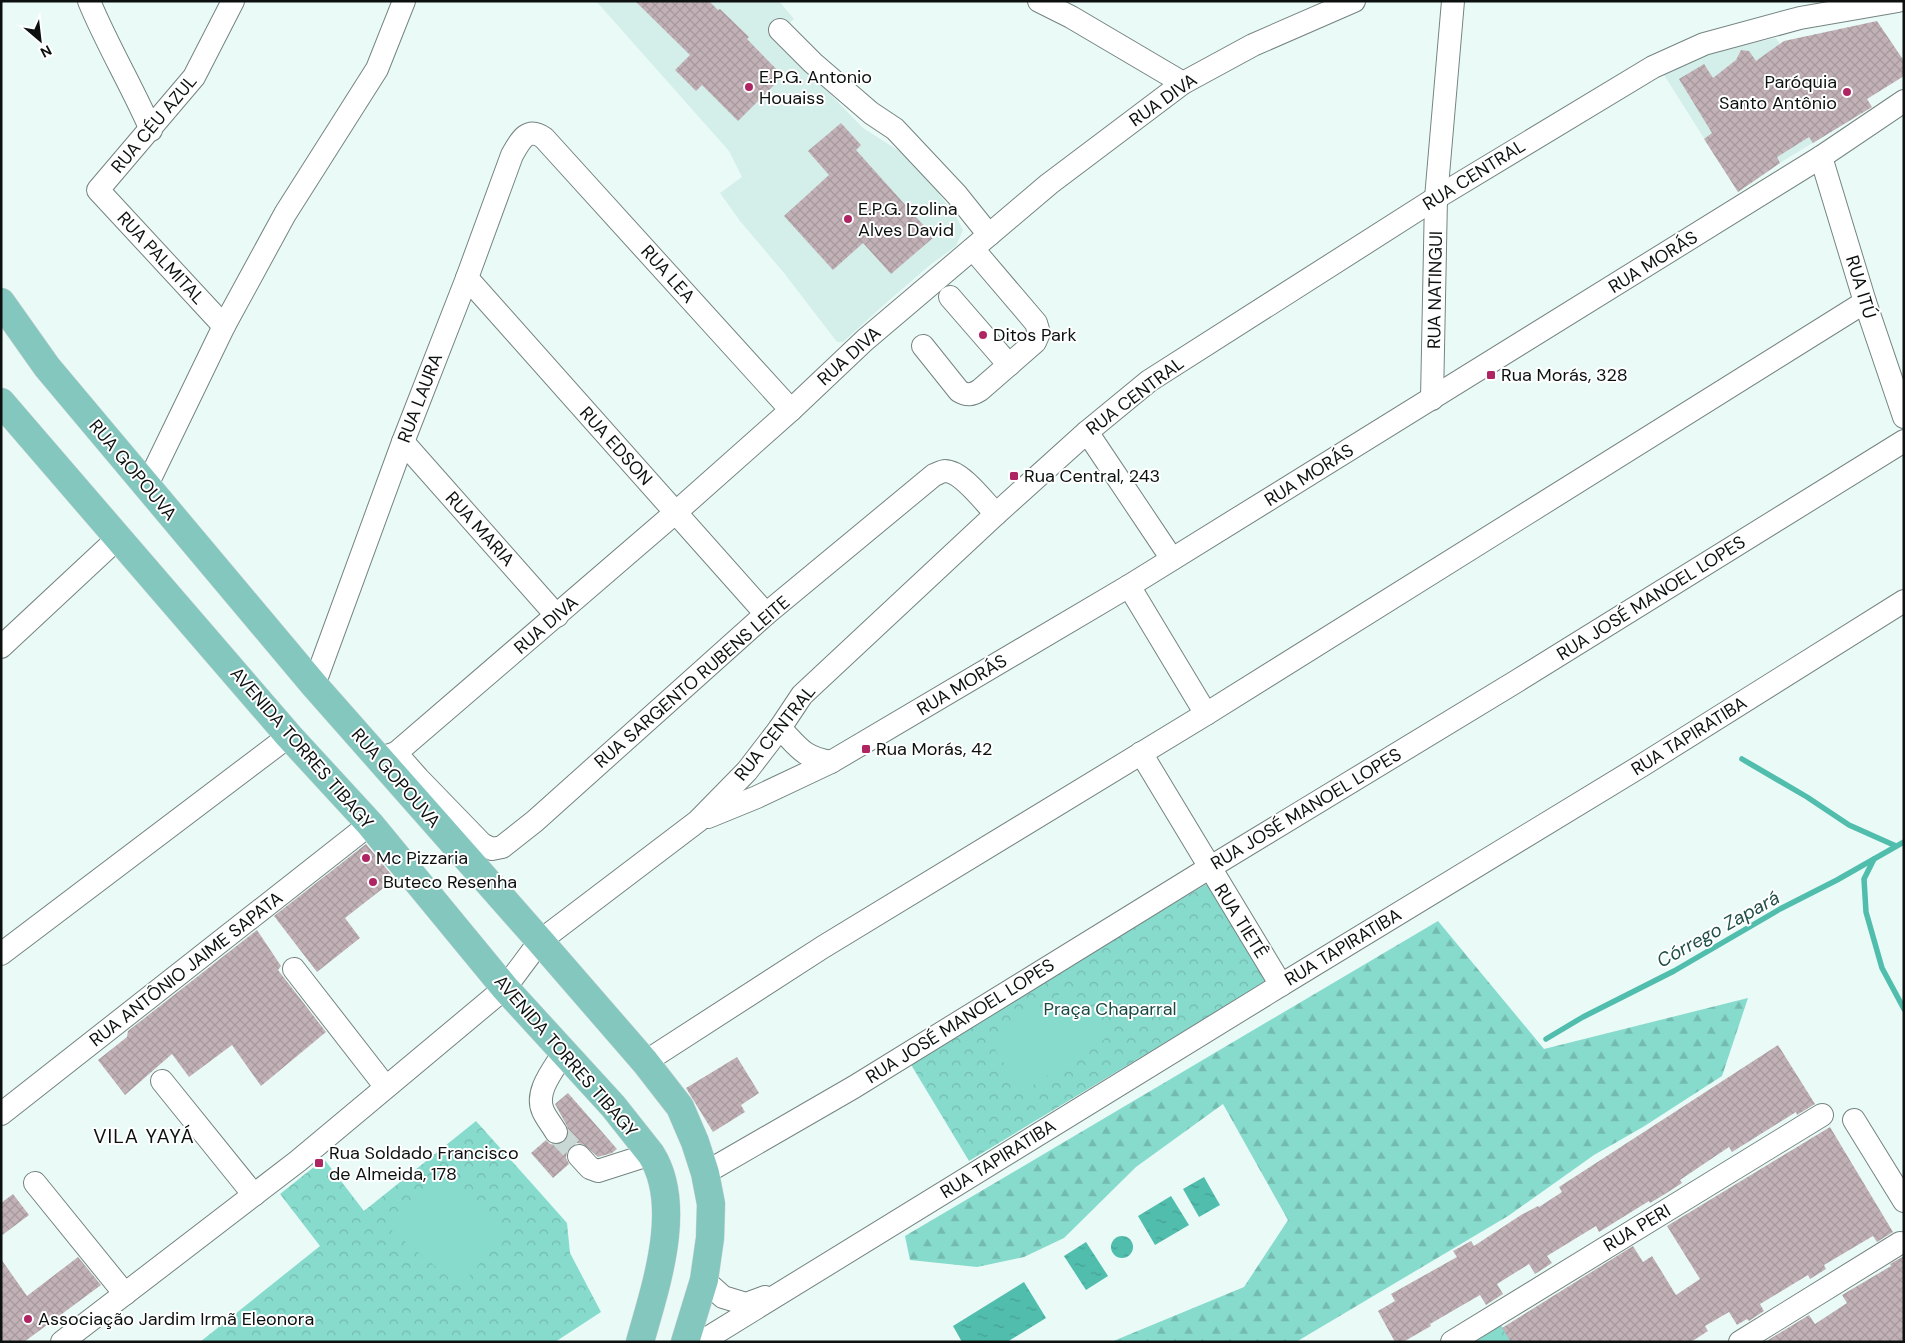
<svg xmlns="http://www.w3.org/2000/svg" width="1905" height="1343" viewBox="0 0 1905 1343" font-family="'DM Sans',sans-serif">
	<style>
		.built { fill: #d4eee9 }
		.forest { fill: url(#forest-firs) }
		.park { fill: url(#park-crowns) }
		.pitch { fill: #87dbcd }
		.water { fill: url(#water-ripples) }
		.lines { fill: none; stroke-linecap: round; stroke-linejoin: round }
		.stream { stroke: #51bdad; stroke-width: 5.5 }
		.building { fill: url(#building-cross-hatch) }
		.minor-tunnel { stroke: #c9d8d4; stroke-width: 22; stroke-dasharray: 22 11; stroke-linecap: butt }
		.minor-casing { stroke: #758481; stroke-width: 24 }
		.major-casing { stroke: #d8d9d9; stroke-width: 29 }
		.minor { stroke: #fff; stroke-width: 22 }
		.major { stroke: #83c7be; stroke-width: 28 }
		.poi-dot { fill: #af2563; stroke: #fff; stroke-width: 2 }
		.labels { text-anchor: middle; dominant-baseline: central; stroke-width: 4; stroke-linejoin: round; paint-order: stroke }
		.poi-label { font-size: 18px; fill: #0c1110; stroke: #fff; text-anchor: start }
		.street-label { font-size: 18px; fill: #0c1110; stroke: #fff }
		.park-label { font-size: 18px; fill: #1a4942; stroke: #fff }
		.water-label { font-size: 19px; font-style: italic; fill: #204f48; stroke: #fff }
		.quarter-label { font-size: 20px; letter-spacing: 1px; fill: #0c1110; stroke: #fff }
	</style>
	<defs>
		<pattern id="forest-firs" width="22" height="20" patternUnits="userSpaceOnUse" patternTransform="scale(1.25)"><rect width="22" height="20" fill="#87dbcd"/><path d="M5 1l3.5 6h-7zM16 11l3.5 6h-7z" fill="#73bbaf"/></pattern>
		<pattern id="park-crowns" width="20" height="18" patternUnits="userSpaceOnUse" patternTransform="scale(1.25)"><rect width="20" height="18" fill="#87dbcd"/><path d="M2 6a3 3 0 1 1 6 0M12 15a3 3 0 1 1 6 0" fill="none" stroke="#73bbaf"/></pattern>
		<pattern id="water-ripples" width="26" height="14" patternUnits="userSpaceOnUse" patternTransform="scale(1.25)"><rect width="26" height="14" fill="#51bdad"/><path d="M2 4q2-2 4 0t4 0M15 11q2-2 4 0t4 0" fill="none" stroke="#45a194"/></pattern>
		<pattern id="building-cross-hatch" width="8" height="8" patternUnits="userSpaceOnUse" patternTransform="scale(1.25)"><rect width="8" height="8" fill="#c2b2b7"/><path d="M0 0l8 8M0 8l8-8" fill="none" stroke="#a6989c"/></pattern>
	</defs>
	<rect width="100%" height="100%" fill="#eafbf7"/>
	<g class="built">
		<path d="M596,1H779L794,19L774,36L863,128L907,156L930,182L957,218L963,230L956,246L930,265L886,303L843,342H837L784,273L740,221L720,193L742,177L729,151Z"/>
		<path d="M1776,38L1834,130L1783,161L1738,192L1664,75L1709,52Z"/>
	</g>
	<path class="forest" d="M1438,921L1544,1049L1748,998L1722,1076L1643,1127L1594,1155L1508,1216L1296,1342H1111L1244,1287L1288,1220L1223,1104L1136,1167L1064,1238L1024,1257L977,1267L910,1260L905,1236Z"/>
	<g class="park">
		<path d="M1208,883L1267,981L969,1161L910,1063Z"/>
		<path d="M476,1121L567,1223L570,1253L601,1312L555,1342H200L320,1246L280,1194L324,1159L364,1211Z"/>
		<path d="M1501,1325L1511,1342H1475Z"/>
	</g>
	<g class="pitch">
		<path d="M1071,987L1105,1039L1022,1092L989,1040Z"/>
		<path d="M435,1174L506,1232L460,1287L389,1228Z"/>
	</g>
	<g class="water">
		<path d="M1204,1177L1220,1205L1199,1217L1183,1189Z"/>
		<path d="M1171,1196L1189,1225L1155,1245L1138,1216Z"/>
		<circle cx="1122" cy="1247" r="11"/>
		<path d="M1086,1242L1108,1276L1086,1290L1064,1256Z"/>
		<path d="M1024,1282L1046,1318L1007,1342H962L953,1326Z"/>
	</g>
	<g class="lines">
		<g class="stream">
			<path d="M1742,759L1807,797L1849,825L1896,846"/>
			<path d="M1874,859L1864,879L1866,912L1882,968L1904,1009"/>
			<path d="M1546,1039L1583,1017L1674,971L1780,909L1837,880L1904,842"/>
		</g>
	</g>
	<g class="building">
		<path d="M635,1H709L718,10L720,9L749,37L747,39L783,76L738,121L702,85L696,91L675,70L690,55Z"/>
		<path d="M1877,21L1904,61V76L1867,99L1872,107L1813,143L1809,137L1777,157L1780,163L1738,192L1704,139L1712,133L1679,79L1704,64L1713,78L1736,60L1741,50L1749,51L1756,61L1784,41Z"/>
		<path d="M841,123L861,145L856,150L934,237L891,274L863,243L833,270L784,216L829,175L808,151Z"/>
		<path d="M366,844L395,879L345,918L360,938L317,972L274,916Z"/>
		<path d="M257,930L281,966L278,970L326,1032L261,1086L232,1045L189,1077L172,1054L125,1095L98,1060L127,1037L128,1031Z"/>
		<path d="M1778,1045L1815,1104L1797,1115L1796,1112L1732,1152L1729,1147L1680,1180L1682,1183L1665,1194L1650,1203L1649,1201L1599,1232L1596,1226L1547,1256L1552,1263L1535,1274L1529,1264L1497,1284L1503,1294L1486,1305L1480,1295L1430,1324L1431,1326L1403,1342H1395L1378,1311L1395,1301L1391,1294L1457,1257L1453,1251L1471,1241L1474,1246L1521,1215L1538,1206L1539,1207L1562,1192L1559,1187Z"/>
		<path d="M737,1057L759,1093L741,1105L745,1112L713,1132L686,1088Z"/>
		<path d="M568,1093L617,1149L612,1153L598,1157L583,1144L576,1143L570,1147L567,1152L566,1158L569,1164L553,1178L531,1153L546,1140L550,1144L557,1145L562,1143L567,1139L569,1132L567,1126L555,1104Z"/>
		<path d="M1830,1127L1893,1232L1877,1242L1873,1236L1824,1265L1826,1269L1810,1279L1808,1275L1760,1304L1764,1311L1749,1321L1747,1319L1737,1325L1729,1312L1705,1326L1708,1331L1691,1342H1511L1502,1328L1633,1246L1643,1262L1652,1256L1676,1295L1700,1279L1667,1226Z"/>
		<path d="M13,1194L29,1215L1,1236V1203Z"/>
		<path d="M1904,1256V1342H1765L1809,1315L1815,1324L1847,1303L1842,1295L1891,1266L1890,1264Z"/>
		<path d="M78,1257L101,1285L24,1342H1V1259L27,1296Z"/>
	</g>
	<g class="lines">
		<path class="minor-tunnel" d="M556,1132L579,1156"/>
		<defs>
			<g id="minor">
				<path d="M89,1C107,45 132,86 151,130"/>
				<path d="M1039,1L1071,17L1183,83"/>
				<path d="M780,30L813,63L871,113L895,129L957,195L989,235"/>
				<path d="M1821,157L1865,302L1904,417"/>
				<path d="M467,278L766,614"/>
				<path d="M950,297L1009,365"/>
				<path d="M224,326L98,190L194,77L233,1"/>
				<path d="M923,346L959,391C967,396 972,395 980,390L1035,342L1039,333L1036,323L973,249"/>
				<path d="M1432,399L1436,198L1453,1"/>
				<path d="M1087,432L1172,559"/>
				<path d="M403,442L557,616"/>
				<path d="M147,485L224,326L285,214L377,69L404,1"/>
				<path d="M1129,586L1206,714"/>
				<path d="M1,647L118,538"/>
				<path d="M314,685L403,442L467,278L512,155C520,141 527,126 544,138L791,410"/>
				<path d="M780,728C799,748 803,757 831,762"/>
				<path d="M396,753L418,778L482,844L492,849L502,847L535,821L766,614L934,475C937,474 942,471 945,471C962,471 985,503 996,514"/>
				<path d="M1141,753L1281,985"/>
				<path d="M378,759L396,753L675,513L791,410L865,340L1049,184L1183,83L1253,45L1354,1"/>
				<path d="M708,817L757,797L831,762L1129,586L1821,157L1904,101"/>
				<path d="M1,954L289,736"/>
				<path d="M294,969L385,1086"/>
				<path d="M645,1062L823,947L1206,714L1865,302"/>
				<path d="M162,1081L254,1195"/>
				<path d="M1,1114L370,824"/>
				<path d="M1854,1120L1904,1201"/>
				<path d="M556,1132C552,1125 546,1118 543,1111C534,1091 555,1068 564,1052"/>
				<path d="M579,1156L590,1168L598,1171L651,1154"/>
				<path d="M705,1173L854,1087L1209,868L1517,681L1904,441"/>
				<path d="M35,1183L125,1294"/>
				<path d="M704,1280L723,1297L746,1304L765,1297"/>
				<path d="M62,1342L298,1161L505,988L540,941L698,821L747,771L780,728L802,695L996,514L1087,432L1149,381L1436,198L1653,67L1704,44L1800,18L1898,1"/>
				<path d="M701,1342L1281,985L1641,766L1904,601"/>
				<path d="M1452,1342L1822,1115"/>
				<path d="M1740,1342L1900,1243"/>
			</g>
			<g id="major">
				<path d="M1,302L47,367L314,685L540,941L645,1062L680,1107L695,1142L705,1173L711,1204L710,1238L704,1280L685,1342"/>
				<path d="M1,402L289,736L370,824L505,988L613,1106L651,1154C684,1206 655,1288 640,1342"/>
			</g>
		</defs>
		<use href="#minor" class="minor-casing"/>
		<use href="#major" class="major-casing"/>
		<use href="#minor" class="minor"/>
		<use href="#major" class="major"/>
	</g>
	<g class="poi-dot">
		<circle cx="749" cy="87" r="5"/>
		<circle cx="1847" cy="92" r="5"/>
		<circle cx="848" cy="219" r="5"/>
		<circle cx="983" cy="335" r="5"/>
		<rect x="1486" y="370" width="10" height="10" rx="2.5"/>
		<rect x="1009" y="471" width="10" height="10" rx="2.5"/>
		<rect x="861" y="744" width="10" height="10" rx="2.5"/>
		<circle cx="366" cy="858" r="5"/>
		<circle cx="373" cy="882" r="5"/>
		<rect x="314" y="1158" width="10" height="10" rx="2.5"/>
		<circle cx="28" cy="1319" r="5"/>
	</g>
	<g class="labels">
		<g class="poi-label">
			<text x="759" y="77">E.P.G. Antonio<tspan x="759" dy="21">Houaiss</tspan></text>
			<text x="1837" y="82" text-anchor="end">Paróquia<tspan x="1837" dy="21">Santo Antônio</tspan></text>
			<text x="858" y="209">E.P.G. Izolina<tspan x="858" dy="21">Alves David</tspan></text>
			<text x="993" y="335">Ditos Park</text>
			<text x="1501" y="375">Rua Morás, 328</text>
			<text x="1024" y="476">Rua Central, 243</text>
			<text x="876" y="749">Rua Morás, 42</text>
			<text x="376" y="858">Mc Pizzaria</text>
			<text x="383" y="882">Buteco Resenha</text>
			<text x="329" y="1153">Rua Soldado Francisco<tspan x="329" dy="21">de Almeida, 178</tspan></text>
			<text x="38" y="1319">Associação Jardim Irmã Eleonora</text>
		</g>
		<g class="street-label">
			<text transform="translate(1163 100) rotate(-35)">RUA DIVA</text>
			<text transform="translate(154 124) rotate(-50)">RUA CÉU AZUL</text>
			<text transform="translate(1474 175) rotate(-32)">RUA CENTRAL</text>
			<text transform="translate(161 258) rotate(47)">RUA PALMITAL</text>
			<text transform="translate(1653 262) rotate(-32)">RUA MORÁS</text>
			<text transform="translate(668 274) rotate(48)">RUA LEA</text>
			<text transform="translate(1861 287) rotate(73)">RUA ITÚ</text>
			<text transform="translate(1435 290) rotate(-89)">RUA NATINGUI</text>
			<text transform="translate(849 356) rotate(-42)">RUA DIVA</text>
			<text transform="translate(1135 396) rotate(-37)">RUA CENTRAL</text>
			<text transform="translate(420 398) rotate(-69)">RUA LAURA</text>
			<text transform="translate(616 446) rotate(48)">RUA EDSON</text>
			<text transform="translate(133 470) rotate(50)">RUA GOPOUVA</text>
			<text transform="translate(1309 475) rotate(-32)">RUA MORÁS</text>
			<text transform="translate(480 529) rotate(48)">RUA MARIA</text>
			<text transform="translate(1651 598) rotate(-32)">RUA JOSÉ MANOEL LOPES</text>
			<text transform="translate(546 625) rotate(-41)">RUA DIVA</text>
			<text transform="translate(692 682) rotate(-41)">RUA SARGENTO RUBENS LEITE</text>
			<text transform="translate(962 685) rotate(-31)">RUA MORÁS</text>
			<text transform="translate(775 733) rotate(-51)">RUA CENTRAL</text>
			<text transform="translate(1689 736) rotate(-32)">RUA TAPIRATIBA</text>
			<text transform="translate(302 748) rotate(49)">AVENIDA TORRES TIBAGY</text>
			<text transform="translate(396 778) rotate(49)">RUA GOPOUVA</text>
			<text transform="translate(1306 809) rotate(-31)">RUA JOSÉ MANOEL LOPES</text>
			<text transform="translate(1241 921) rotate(58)">RUA TIETÊ</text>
			<text transform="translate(1343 947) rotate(-31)">RUA TAPIRATIBA</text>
			<text transform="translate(186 969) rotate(-38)">RUA ANTÔNIO JAIME SAPATA</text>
			<text transform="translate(960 1021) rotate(-32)">RUA JOSÉ MANOEL LOPES</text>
			<text transform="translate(566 1056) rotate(49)">AVENIDA TORRES TIBAGY</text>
			<text transform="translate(998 1159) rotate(-32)">RUA TAPIRATIBA</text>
			<text transform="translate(1637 1228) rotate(-31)">RUA PERI</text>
		</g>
		<g class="park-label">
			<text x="1110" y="1009">Praça Chaparral</text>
		</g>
		<g class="water-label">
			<text transform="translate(1718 929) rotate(-29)">Córrego Zapará</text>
		</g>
		<g class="quarter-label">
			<text x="144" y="1136">VILA YAYÁ</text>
		</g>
	</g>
	<rect width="1905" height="1343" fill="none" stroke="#0c1110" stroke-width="5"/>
	<g transform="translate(40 40) rotate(152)" stroke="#ffffff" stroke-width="4" paint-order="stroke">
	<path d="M0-4L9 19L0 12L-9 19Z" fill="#0c1110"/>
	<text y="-8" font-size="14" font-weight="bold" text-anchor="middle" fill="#0c1110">N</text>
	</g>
</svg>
